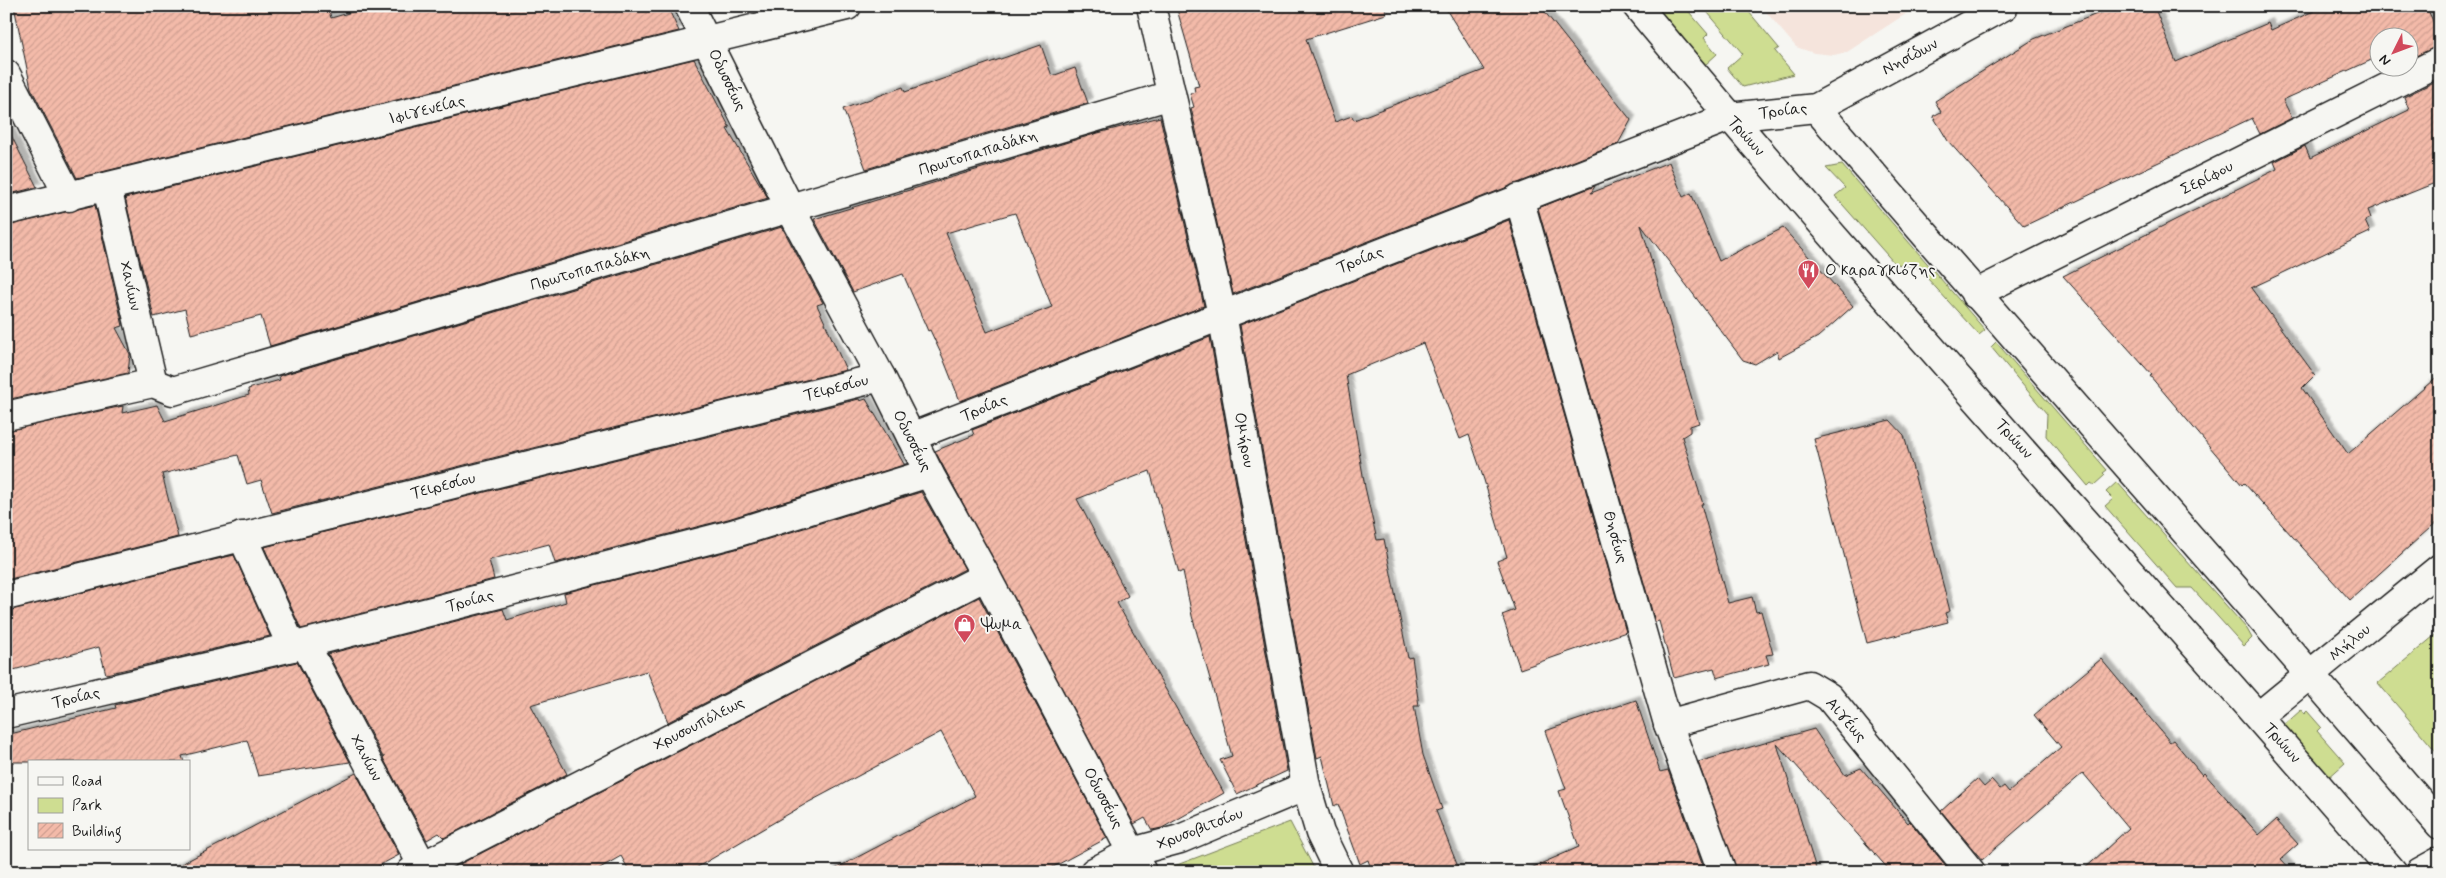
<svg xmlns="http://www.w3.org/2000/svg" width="2446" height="878" viewBox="0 0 2446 878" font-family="Mynerve,sans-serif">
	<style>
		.built { fill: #f5e4dc }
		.green { fill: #cedd91; stroke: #757c56 }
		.building { fill: url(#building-hatch); stroke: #1c1c1c; fill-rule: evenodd; filter: url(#shadow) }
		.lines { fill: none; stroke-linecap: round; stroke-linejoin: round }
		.minor-casing { stroke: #1c1c1c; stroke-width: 31 }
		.tertiary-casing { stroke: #1c1c1c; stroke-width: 31 }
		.minor { stroke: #f6f6f2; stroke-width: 28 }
		.tertiary { stroke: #f6f6f2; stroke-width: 28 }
		.labels { text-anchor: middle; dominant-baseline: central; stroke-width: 4; stroke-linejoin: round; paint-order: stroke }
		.street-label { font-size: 16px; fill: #1c1c1c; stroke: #f6f6f2 }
		.poi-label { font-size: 16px; fill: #1c1c1c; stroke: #f6f6f2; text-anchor: start }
	</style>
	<defs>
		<pattern id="building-hatch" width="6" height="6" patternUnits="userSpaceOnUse" patternTransform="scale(1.25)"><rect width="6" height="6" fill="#f3baa9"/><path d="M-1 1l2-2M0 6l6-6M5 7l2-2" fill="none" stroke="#d09f91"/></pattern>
		<filter id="shadow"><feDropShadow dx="4.5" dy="-4.5" stdDeviation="1" flood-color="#0004"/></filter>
	</defs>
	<rect width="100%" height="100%" fill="#f6f6f2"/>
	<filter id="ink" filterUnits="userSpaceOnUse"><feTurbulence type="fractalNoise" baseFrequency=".02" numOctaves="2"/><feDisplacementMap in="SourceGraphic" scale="10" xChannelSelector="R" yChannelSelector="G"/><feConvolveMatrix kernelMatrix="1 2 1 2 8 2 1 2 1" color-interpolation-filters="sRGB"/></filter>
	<g filter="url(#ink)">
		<path class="built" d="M1761,6H1918L1847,52L1834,55L1814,53L1796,47Z"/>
		<g class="green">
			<path d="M1655,6H1684L1708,34L1704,38L1717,54L1705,65Z"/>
			<path d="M1702,6H1744L1779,48L1775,51L1794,74L1743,87L1727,68L1743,54Z"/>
			<path d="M1842,165L1985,330L1979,335L1916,266L1895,264L1835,196L1845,188L1826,168Z"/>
			<path d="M1996,342L2107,470L2103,473L2105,475L2094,485L2091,483L2088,486L2046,436L2047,414L1991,347Z"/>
			<path d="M2117,482L2247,629L2252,638L2244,646L2192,588H2177L2105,506L2113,499L2106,492Z"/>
			<path d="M2440,631V756L2378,683Z"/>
			<path d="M2301,710L2304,714L2307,711L2321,727L2317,731L2345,763L2327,779L2282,727Z"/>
			<path d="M1290,822L1316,872H1170L1169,868Z"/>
		</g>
		<g class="building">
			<path d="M14,6H328L331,18L373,6H667L679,31L77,178L31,88Z"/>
			<path d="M1176,6H1385L1386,14L1306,39L1335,122L1352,116L1354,120L1484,70L1444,6H1540L1631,120L1618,144L1233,294L1191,108L1194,107L1190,94L1195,92L1194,87L1199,86Z"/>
			<path d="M2117,6H2154L2176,62L2268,23L2271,30L2325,6H2426L2440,36V46L2408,59V38H2378V57L2283,100L2292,118L2260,134L2252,118L2024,226L1948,141L1933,116L1941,112L1935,101L2034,39Z"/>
			<path d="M1041,45L1052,76L1075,68L1088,103L866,169L843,109L903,87L905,92Z"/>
			<path d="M694,59L730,128L727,129L768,198L270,346L261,316L191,334L185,309L154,317L125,198Z"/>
			<path d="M2440,79V181L2368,210L2371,218L2365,221L2370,232L2251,288L2315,375L2302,388L2348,454L2440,374V519L2350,600L2244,483L2242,485L2150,376L2152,375L2063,276L2277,169L2274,162L2305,146L2310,158L2409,110L2404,97Z"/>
			<path d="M1160,117L1204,306L960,401L943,358L930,330L928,331L903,274L853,292L814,219L1098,133ZM1015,213L1052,307L987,332L946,233Z"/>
			<path d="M6,125L37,187L6,195Z"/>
			<path d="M1669,162L1683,197L1691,193L1719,261L1783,228L1853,306L1818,337L1779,358L1777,351L1755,364L1743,360L1641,225L1699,423L1690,426V432L1682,437L1703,504H1701L1728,603L1752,597L1756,612L1761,611L1773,654L1766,655L1769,664L1717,678L1714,668L1674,678L1659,621L1655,622L1538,208L1595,186L1591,193Z"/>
			<path d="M95,205L123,326L116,328L130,354L128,373L6,400V226Z"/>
			<path d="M1509,220L1626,632L1520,669L1502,615L1515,610L1497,561L1507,557L1484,480L1469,435L1460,439L1423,343L1346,375L1365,487L1377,540L1384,539L1408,658L1412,657L1419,706H1414L1423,755L1442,809L1436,811L1460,872H1372L1368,860L1360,864L1338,804L1334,806L1322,756L1317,758L1240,325Z"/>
			<path d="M782,227L823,303L817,305L846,370L272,513L261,480L247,484L238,455L162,474L178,537L6,580V431L123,406L122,413L157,405L165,421L249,395L248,389L280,380L279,376Z"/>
			<path d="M1210,337L1287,771L1237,794L1220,760L1232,756L1192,616L1183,571L1179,573L1150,471L1077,499L1128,596L1117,603L1224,793L1162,828L1152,830L1145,818L1134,824L935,451L974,435L972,430Z"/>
			<path d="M859,399L860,401L866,399L904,464H907L728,519L555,563L549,544L489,560L494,579L301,629L264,547Z"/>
			<path d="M1890,420L1904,435L1950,611L1945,613L1948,622L1867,643L1814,439Z"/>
			<path d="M921,492L965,569L668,722L647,671L530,705L567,774L444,838L439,833L427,840L383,758L385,757H383L328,654L503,609L507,620L566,602L564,593L736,549Z"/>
			<path d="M234,555L270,636L106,674L99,647L6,672V611Z"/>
			<path d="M979,597L1107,838L1044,872H829L975,796L941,732L809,802L689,872H630L621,856L593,872H465L460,864Z"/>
			<path d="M2101,659L2170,742L2173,740L2202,775L2204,773L2259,835L2276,820L2298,844L2281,859L2293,872H2081L2129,828L2083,773L1982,860L1941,811L1977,779L1984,787L1992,780L2000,789L2004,786L2009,792L2061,747L2034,715Z"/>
			<path d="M297,662L350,762L258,776L247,740L182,756L184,762H6V735L116,708L115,705Z"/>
			<path d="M1636,700L1660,772L1668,770L1705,872H1522L1579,847L1559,791L1566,789L1545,731Z"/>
			<path d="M1814,729L1845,775L1861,768L1908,823L1910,821L1911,823L1951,872H1891L1777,744L1817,872H1737L1698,762Z"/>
			<path d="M356,773L399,855L367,872H166Z"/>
		</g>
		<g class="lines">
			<defs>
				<g id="minor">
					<path d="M689,6L791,210L881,377L929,473L986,576L1142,872"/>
					<path d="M1151,6L1222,314L1306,786L1320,833L1339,872"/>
					<path d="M1637,6C1882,301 2143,581 2393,872"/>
					<path d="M6,74L69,197"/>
					<path d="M1816,108C2022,349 2234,584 2440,825"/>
					<path d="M107,188L153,383"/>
					<path d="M1519,198L1668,724L1722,872"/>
					<path d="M6,211L847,6"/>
					<path d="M1975,294L2440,61"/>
					<path d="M6,416L153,383L173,391L1171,95"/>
					<path d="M911,437L1729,117L1816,108L2004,6"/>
					<path d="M242,536L292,647"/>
					<path d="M6,596L881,377"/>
					<path d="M305,644L426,872"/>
					<path d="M6,714L292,647L732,534L929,473"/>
					<path d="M2259,716L2440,568"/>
					<path d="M1668,724L1809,685L1829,697L1971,872"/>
					<path d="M411,872L986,576"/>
					<path d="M1094,872L1132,852L1180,839L1306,786"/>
				</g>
				<path id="tertiary" d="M2420,872L2440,861"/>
			</defs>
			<use href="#minor" class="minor-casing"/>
			<use href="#tertiary" class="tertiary-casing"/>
			<use href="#minor" class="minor"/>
			<use href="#tertiary" class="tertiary"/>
		</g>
	</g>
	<defs>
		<symbol id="restaurant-pin" viewBox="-11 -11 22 30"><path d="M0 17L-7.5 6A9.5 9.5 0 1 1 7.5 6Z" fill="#d1495b" stroke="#f6f6f2"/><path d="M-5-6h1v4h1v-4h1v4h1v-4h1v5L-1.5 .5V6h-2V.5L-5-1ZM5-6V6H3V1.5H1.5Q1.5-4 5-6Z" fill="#fff"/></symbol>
		<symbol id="shop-pin" viewBox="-11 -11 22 30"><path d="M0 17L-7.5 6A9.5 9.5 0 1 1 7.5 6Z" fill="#d1495b" stroke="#f6f6f2"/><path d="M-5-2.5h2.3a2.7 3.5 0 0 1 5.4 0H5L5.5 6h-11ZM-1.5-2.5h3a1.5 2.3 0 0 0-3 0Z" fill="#fff"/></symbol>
	</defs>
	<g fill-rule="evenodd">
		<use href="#restaurant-pin" x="1796" y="258" width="25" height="34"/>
		<use href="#shop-pin" x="952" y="612" width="25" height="34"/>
	</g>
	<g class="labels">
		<g class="street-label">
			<text transform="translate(1910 57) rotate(-28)">Νησίδων</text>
			<text transform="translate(727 80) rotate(64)">Οδυσσέως</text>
			<text transform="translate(427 110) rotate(-14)">Ιφιγενείας</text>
			<text transform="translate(1783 111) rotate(-6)">Τροίας</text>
			<text transform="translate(1746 136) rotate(49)">Τρώων</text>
			<text transform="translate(978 153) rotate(-17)">Πρωτοπαπαδάκη</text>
			<text transform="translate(2207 178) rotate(-27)">Σερίφου</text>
			<text transform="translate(1360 260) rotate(-21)">Τροίας</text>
			<text transform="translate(590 269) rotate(-16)">Πρωτοπαπαδάκη</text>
			<text transform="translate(130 286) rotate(77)">Χανίων</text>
			<text transform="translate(836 388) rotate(-14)">Τειρεσίου</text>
			<text transform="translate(984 408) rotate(-22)">Τροίας</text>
			<text transform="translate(2014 439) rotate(48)">Τρώων</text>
			<text transform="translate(1244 440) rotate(80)">Ομήρου</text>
			<text transform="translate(912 441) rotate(63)">Οδυσσέως</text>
			<text transform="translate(443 486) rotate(-14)">Τειρεσίου</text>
			<text transform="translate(1615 537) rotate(74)">Θησέως</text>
			<text transform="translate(470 601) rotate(-14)">Τροίας</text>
			<text transform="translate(2350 643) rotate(-40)">Μήλου</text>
			<text transform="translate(76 698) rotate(-13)">Τροίας</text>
			<text transform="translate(1846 720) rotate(49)">Αιγέως</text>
			<text transform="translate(699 724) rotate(-27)">Χρυσουπόλεως</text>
			<text transform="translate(2282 743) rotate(49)">Τρώων</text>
			<text transform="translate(366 758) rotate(62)">Χανίων</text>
			<text transform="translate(1103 798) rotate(62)">Οδυσσέως</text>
			<text transform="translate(1200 829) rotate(-21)">Χρυσοβιτσίου</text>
		</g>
		<g class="poi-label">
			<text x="1825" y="270">Ο καραγκιόζης</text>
			<text x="981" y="624">Ψωμα</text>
		</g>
	</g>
	<rect width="2446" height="878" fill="none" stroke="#f6f6f2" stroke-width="25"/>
	<rect x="12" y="12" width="2421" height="853" fill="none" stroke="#1c1c1c" stroke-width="2" filter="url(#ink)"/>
	<rect x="28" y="760" width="162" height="90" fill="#f6f6f2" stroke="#9f9f9c"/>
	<rect x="38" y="777" width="25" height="8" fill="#f6f6f2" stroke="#9f9f9c"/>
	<text x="72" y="786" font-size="15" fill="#1c1c1c">Road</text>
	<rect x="38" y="798" width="25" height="15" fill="#cedd91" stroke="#9f9f9c"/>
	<text x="72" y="810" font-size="15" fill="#1c1c1c">Park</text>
	<rect x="38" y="823" width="25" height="15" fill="url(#building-hatch)" stroke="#9f9f9c"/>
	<text x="72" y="836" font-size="15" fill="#1c1c1c">Building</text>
	<g transform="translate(2394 52) rotate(228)"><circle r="24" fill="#f6f6f2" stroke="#9f9f9c"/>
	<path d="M0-4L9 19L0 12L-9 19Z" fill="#d1495b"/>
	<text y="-8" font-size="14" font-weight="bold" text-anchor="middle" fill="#1c1c1c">N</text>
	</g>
</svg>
